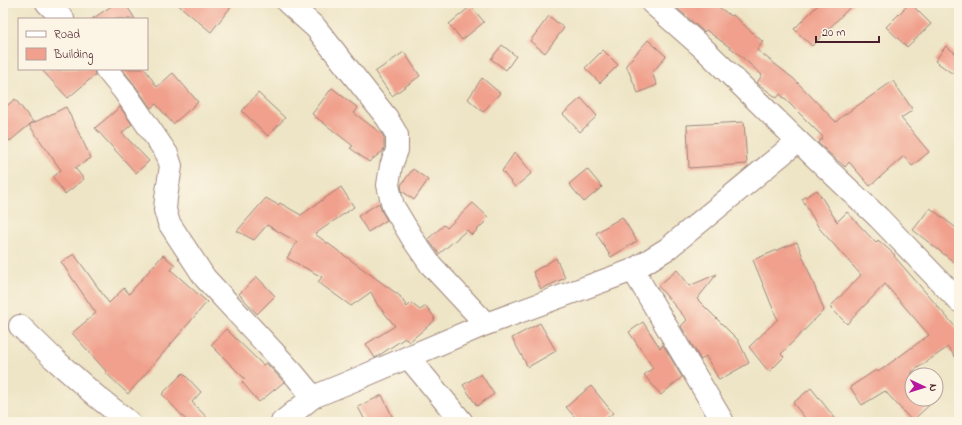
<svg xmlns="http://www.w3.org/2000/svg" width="962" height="425" viewBox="0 0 962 425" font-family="'Indie Flower',sans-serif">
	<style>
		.building { fill: #f0a08c }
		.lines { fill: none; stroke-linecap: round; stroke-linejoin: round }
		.minor-casing { stroke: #9c8278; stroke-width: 24 }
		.minor { stroke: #fff; stroke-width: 22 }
	</style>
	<rect width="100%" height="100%" fill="#fcf5e5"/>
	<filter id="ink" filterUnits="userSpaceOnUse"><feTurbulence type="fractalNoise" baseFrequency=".025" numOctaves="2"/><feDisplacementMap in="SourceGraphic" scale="8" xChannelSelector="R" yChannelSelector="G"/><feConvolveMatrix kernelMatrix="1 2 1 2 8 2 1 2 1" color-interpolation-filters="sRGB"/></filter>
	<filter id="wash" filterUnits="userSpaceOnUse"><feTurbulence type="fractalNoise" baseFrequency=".012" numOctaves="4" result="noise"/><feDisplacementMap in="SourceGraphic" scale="16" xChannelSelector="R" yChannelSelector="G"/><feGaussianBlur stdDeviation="0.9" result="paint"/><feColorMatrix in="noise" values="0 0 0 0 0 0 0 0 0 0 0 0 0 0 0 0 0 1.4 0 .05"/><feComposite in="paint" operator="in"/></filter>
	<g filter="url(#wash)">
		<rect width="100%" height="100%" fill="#eee5c6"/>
		<g id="blocks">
			<g class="building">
				<path d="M116,3H125L135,19H92Z"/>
				<path d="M176,3H234L211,32Z"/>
				<path d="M682,3H713L731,16L733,15L763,42L757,50L794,79L836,122L841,117L893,81L913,110L901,118L929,152L912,166L904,156L870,186L849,162L845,167L818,143L823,137L780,94L777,98L757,83L762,75L735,51L706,30L704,32L678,9Z"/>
				<path d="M820,3H854L812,46L794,29Z"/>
				<path d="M910,3L931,24L907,47L886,27Z"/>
				<path d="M471,6L484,22L462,40L449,24Z"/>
				<path d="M549,16L564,28L545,53L530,41Z"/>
				<path d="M648,40L666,56L652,73L657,85L638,93L626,65Z"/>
				<path d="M502,45L516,56L506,70L491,59Z"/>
				<path d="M946,46L959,56V65L953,74L935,61Z"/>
				<path d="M603,50L618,65L600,83L585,68Z"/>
				<path d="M404,52L420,76L392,96L375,72Z"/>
				<path d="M41,69H94L95,75L68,98Z"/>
				<path d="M122,69H145L157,87L173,73L198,102L173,124L156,104L151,108L134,84Z"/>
				<path d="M482,78L500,93L483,112L468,99Z"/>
				<path d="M332,88L358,108L354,113L382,134L384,138V148L383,151L369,162L350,148L353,146L312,114Z"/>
				<path d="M258,93L285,118L268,136L242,111Z"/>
				<path d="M581,98L597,116L580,132L563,114Z"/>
				<path d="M15,99L33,122L29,125L66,107L91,158L75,168L84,179L65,194L53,177L61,170L29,125L10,141L3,132V109Z"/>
				<path d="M120,107L132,124L122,133L149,161L136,173L95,128Z"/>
				<path d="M744,122L747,164L689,168L687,125Z"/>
				<path d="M515,152L532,173L515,187L502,171Z"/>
				<path d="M413,169L428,180L414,200L402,191L401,185Z"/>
				<path d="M587,169L602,187L584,202L569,184Z"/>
				<path d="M341,187L354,207L315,234L400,296L407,307L411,303L420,310L426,306L435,318L433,319L435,320L409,342L405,338L375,358L366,344L395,326L377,304L371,292L351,306L318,282L322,277L287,258L297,242L267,225L254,240L237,231L266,198L278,205L280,203L301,215Z"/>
				<path d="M817,190L837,222L847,212L876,243L878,240L895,255L894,256L959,331V362L948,347L912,372V399H936L912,421L885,391L862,405L850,387L876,370L878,372L929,335L885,284L847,324L830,307L861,275L819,228L802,199Z"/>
				<path d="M379,203L382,212L387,220L368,232L358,216Z"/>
				<path d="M473,203L489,218L472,235L467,230L439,254L428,239L444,225L447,228Z"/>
				<path d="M930,208L959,230V266L913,230Z"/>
				<path d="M622,217L637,241L611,257L596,233Z"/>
				<path d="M797,242L824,310L781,354L784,357L769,372L749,347L778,319L776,316L753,260Z"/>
				<path d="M74,254L109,303L124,288L129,294L163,255L175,265L171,270L207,302L128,394L105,372L106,371L72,333L96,313L61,262Z"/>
				<path d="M556,258L565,278L541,289L533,272Z"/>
				<path d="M677,270L686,281L689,286L717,274L697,299L738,340L749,363L719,380L706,356L701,360L681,326L687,320L658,286Z"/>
				<path d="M257,277L275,296L257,314L239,294Z"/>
				<path d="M643,322L660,348L663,345L682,377L661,395L644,375L653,368L629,332Z"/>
				<path d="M540,323L556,351L528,367L512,338Z"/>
				<path d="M226,329L263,365L266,363L284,382L259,402L242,382L245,379L211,345Z"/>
				<path d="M183,373L201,392L192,402L211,422H188L162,394Z"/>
				<path d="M481,374L494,394L477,406L463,385Z"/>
				<path d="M591,386L613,413L602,422H579L566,407Z"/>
				<path d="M811,388L838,422H808L793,403Z"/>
				<path d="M382,395L395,422H366L358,407Z"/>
			</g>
		</g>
	</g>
	<g filter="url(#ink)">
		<use href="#blocks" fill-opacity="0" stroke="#9c8278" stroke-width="1"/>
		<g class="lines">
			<defs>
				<g id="minor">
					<path d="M47,3L63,19"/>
					<path d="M288,3L316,28L387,118L397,135V150L391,166L388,185L393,206L414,241L430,264L486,324"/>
					<path d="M652,3L703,48L798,141L879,218L959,301"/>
					<path d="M106,69L124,91L167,154L171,166L166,198L165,210L169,223L205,278L293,373L313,397"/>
					<path d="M633,270L723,422"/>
					<path d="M20,326L53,358L96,396L129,422"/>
					<path d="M409,358L462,422"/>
					<path d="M282,422L313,397L352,381L486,324L633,270L667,249L798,141"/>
				</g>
			</defs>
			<use href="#minor" class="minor-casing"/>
			<use href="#minor" class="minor"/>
		</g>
	</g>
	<rect width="962" height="425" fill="none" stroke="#fcf5e5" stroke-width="16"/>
	<rect x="18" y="18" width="130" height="52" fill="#fcf5e5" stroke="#b59f9b"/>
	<rect x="26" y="31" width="20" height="6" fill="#ffffff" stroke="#b59f9b"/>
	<text x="54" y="38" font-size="12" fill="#4a1f2b">Road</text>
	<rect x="26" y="48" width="20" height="12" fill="#f0a08c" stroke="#b59f9b"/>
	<text x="54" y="58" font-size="12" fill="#4a1f2b">Building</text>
	<g transform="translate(924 387) rotate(94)"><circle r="19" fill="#fcf5e5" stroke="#b59f9b"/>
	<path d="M0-3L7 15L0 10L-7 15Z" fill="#b5179e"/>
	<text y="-6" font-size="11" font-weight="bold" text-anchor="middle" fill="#4a1f2b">N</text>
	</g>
	<path d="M816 36v6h63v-6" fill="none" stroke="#4a1f2b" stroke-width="2"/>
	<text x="822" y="36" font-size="12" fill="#4a1f2b" stroke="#fcf5e5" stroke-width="3" paint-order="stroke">20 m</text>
</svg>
